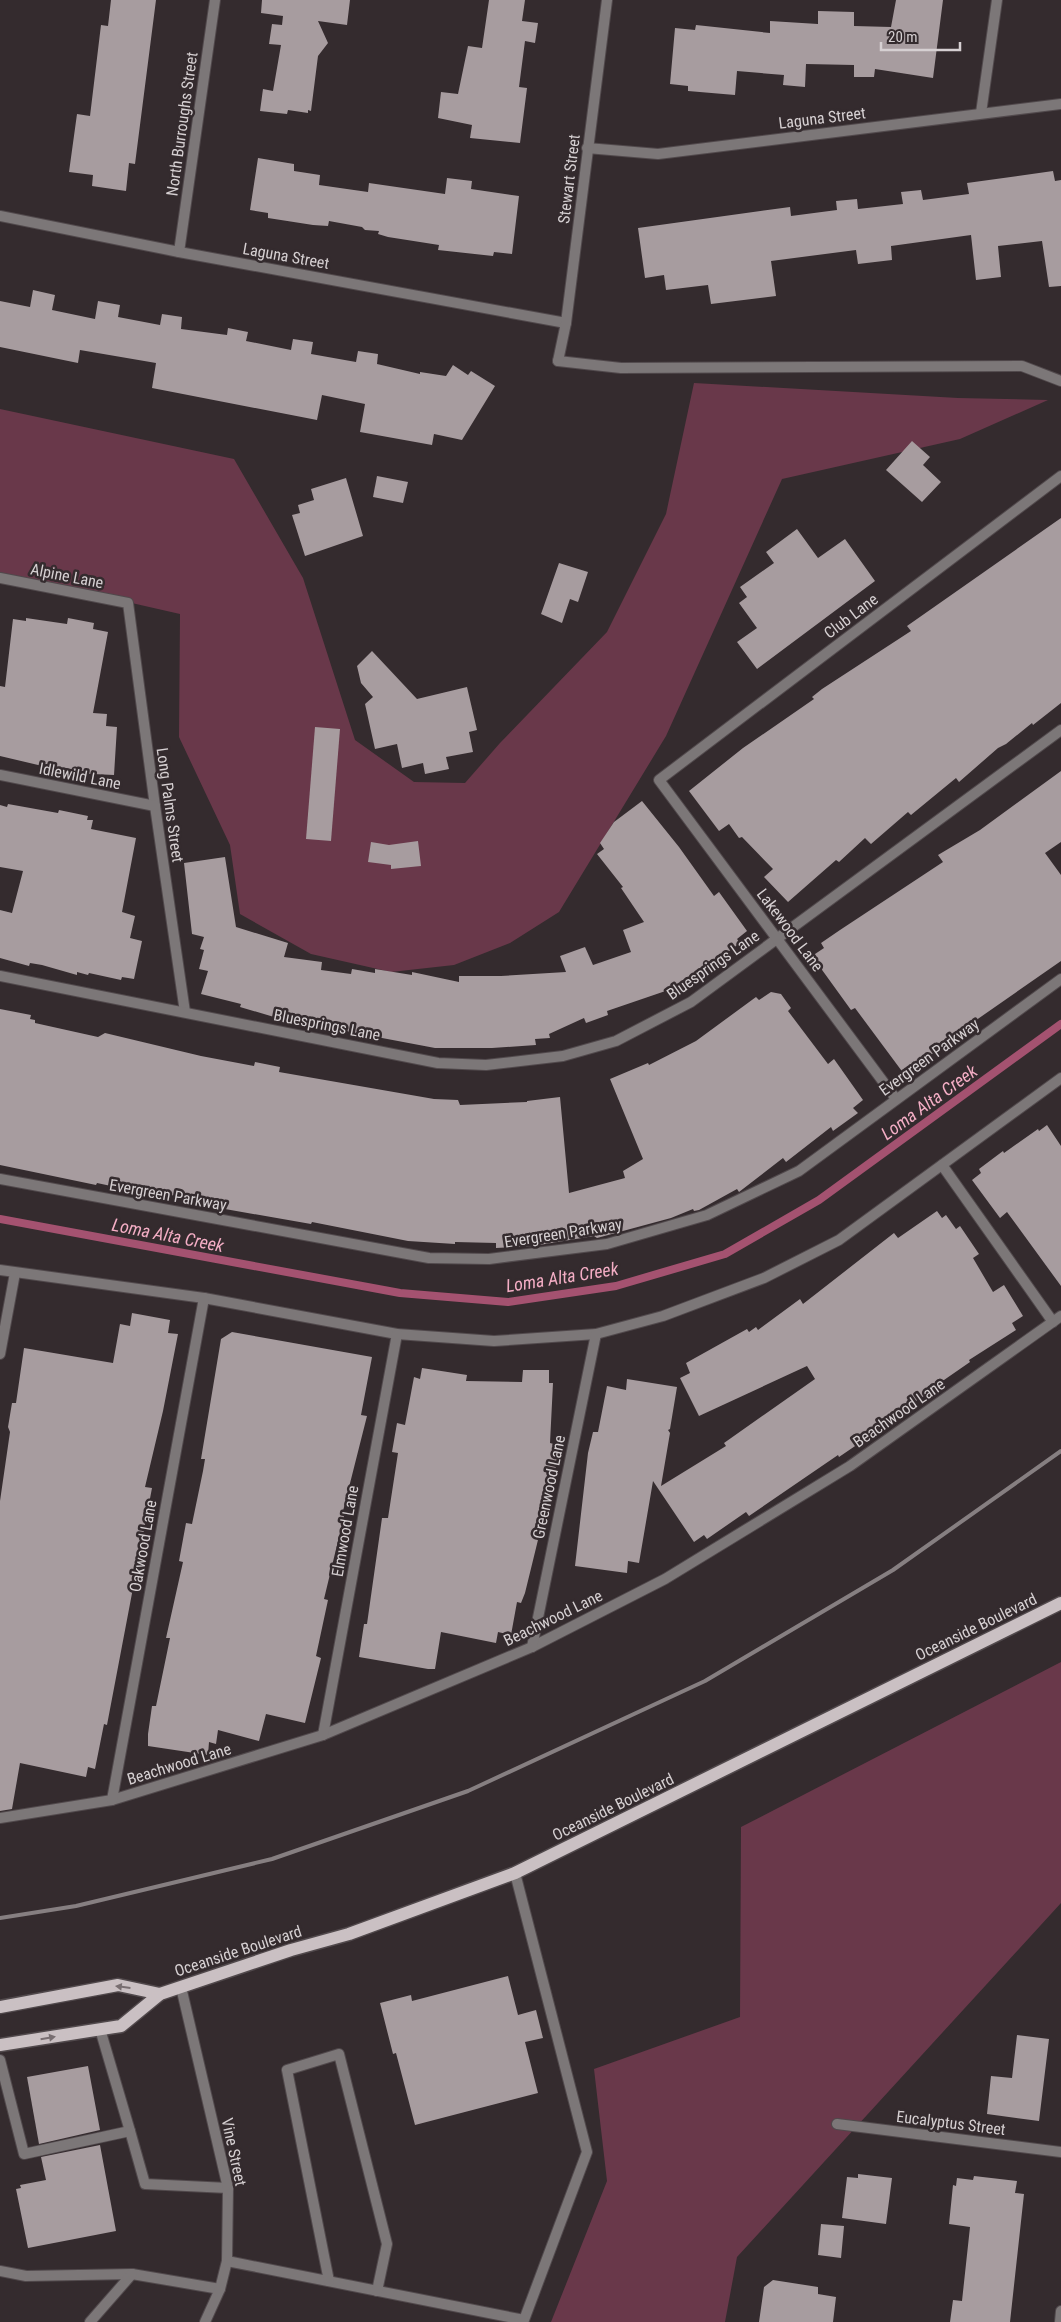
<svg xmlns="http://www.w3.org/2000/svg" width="1061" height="2322" viewBox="0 0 1061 2322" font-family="'Roboto Condensed',sans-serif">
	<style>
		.green { fill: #69384a }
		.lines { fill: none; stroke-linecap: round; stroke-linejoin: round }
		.stream { stroke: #a45270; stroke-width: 8 }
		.building { fill: #a79c9f }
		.service-casing { stroke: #51494c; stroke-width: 12 }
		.minor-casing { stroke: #51494c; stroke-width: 12 }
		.tertiary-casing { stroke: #51494c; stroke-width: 12 }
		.primary-casing { stroke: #51494c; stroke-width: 15 }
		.service { stroke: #7c7778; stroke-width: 10 }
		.minor { stroke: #7c7778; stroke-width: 10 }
		.tertiary { stroke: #7c7778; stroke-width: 10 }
		.primary { stroke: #cac0c3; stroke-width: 12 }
		.rail { stroke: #867f81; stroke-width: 4 }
		.oneway { fill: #786e71 }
		.labels { text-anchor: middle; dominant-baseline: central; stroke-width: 5; stroke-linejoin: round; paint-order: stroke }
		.street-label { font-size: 16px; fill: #d6d0d2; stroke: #342b2e }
		.water-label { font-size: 18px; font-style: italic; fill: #f4aec5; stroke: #342b2e }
	</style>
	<rect width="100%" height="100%" fill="#342b2e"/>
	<g class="green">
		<path d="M694,383L958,398L1048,400L960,439L782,479L666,736L559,912L510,943L454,965L391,972L311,954L240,914L230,845L179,737L180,614L0,573V409L234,459L303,578L355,740L414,782L465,783L500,743L607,632L666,514Z"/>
		<path d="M1061,1662V1903L737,2257L725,2322H551L607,2181L594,2069L740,2017L741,1827Z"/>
	</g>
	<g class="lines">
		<path class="stream" d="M0,1219L400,1293L508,1302L616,1286L725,1254L819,1200L1061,1024"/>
	</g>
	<g class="building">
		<path d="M111,0H156L135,164L129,163L126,191L92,186L93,175L69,172L77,114L90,116L101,25L108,26Z"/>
		<path d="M262,0H350L347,25L318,21L328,43L318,56L311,111L308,110V113L288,110L287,114L260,111L263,89L273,91L281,45L269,44L272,24L282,25L283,16L261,13Z"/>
		<path d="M489,0H525L522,21L538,23L535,43L525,41L519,87L527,88L520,143L470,138L472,125L438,118L441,92L458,94L468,46L482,48Z"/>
		<path d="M896,0H943L933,78L875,69L874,77H854V65L806,64L805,87L783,85L784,75L737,71L735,95L688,91V86L670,84L675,28L695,30L696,25L770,33V21L818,24V11L854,12V26L891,27Z"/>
		<path d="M258,158L294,164V171L320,175L319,185L368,192L369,183L445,194L447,178L472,181L471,189L519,196L512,254L494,252L493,256L438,250L439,245L388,237L378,234L379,231L365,230L362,227L329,221L328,226L313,225L268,218V213L250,210Z"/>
		<path d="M1053,171L1055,181L1061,180V286L1049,287L1042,241L998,246L1001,277L976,280L971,235L891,246L892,260L858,264L856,250L771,261L776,296L711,304L708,285L666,290L664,275L645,278L638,228L790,207L791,216L837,210L836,201L857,199L858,209L903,204L901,192L921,190L923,200L969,194L967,183Z"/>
		<path d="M33,290L55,295L52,310L95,319L98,301L120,305L118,317L160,325L162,314L182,317L181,329L227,335L228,328L248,332L246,341L291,350L293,339L313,342L311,354L356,362L358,351L378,354L377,364L420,374V372L446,376L453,365L468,375L471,371L495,386L462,440L434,434L432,445L360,432L365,404L322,395L317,420L152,388L156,363L80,350L78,363L0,347V301L30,307Z"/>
		<path d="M912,441L930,457L923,465L941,482L922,502L886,470Z"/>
		<path d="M377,476L408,482L403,503L373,497Z"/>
		<path d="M346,478L363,536L305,556L292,515L300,513L298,505L314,500L311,489Z"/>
		<path d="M1061,518V703L1033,725L1032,723L1006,744L998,748L959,782L956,778L911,815L908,812L871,844L865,838L839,862L836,860L788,902L764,877L773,869L742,837L739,838L729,824L719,831L689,791L743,748L814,699L812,697L822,689L911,631L907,626Z"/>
		<path d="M797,529L818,558L845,539L875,581L757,669L737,642L757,628L739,603L747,597L740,587L774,563L766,552Z"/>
		<path d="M559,563L588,572L578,602L570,599L562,623L541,614Z"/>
		<path d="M26,618L67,624L68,618L94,623L93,629L108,632L93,713L107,714L106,726L117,727L114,775L72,773L0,756V686L5,687L13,619L26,621Z"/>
		<path d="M372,651L417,699L467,687L477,730L469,732L473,752L446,757L449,769L425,774L423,763L402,768L397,744L375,749L365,704L373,697L361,683L357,666Z"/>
		<path d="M315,727L340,729L331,841L306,839Z"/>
		<path d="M1061,771V842L1045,853L1061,875V961L972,1023L973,1025L904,1074L855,1008L851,1010L812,956L824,948L821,943L840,930L943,862L938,855L980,830Z"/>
		<path d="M642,801L679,847L714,896L719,892L747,931L737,939L740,943L698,974L685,979L686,984L607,1011L608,1015L586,1023L584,1018L549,1034L550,1038L535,1039L536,1045L492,1048H435L345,1031L346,1028L274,1017L240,1007L241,1004L201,994L208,971L199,969L204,950L200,949L204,937L192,934L184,863L225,857L236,927L288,943L284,957L322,962L321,970L351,974L352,969L375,973V969L412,975V972L459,982V976H501L566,972L560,956L585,947L593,965L631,952L623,930L644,922L621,888L623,887L597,854L604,849L600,843L614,822Z"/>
		<path d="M8,804L58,813L59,810L88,816L87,820H93L91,829L136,838L122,912L135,916L130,938L142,941L134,979L122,977L121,980L89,973L88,975L77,972V975L42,965L30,963L29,966L0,958V910L12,913L23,871L0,867V805L7,807Z"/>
		<path d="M418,841L421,866L391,869V865L368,862L371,842L389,845Z"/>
		<path d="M771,992L781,994L791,1008L788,1011L828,1064L834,1059L863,1100L853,1108L858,1113L833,1131L831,1127L786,1162L783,1158L739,1192L737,1189L699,1210L694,1211L693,1209L671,1218L597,1238L594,1236L533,1246L496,1248V1243L455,1242V1244L408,1241L312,1222L311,1224L225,1209V1206L112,1183L111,1186L97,1183L96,1185L0,1165V1009L31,1015L30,1019L35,1020V1023L98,1037L105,1033L201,1056L254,1066L255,1062L280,1067L279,1072L434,1099L458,1100L460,1105L527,1102V1101L560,1097L569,1193L625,1178L623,1171L643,1159L610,1079L648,1063L649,1065L696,1041L756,997L759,1000Z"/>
		<path d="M1047,1125L1061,1146V1286L1007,1212L1000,1218L972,1180L981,1173L979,1169L1003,1151L1004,1153L1038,1129L1039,1131Z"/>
		<path d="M937,1211L942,1218L946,1215L956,1229L960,1226L979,1254L973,1258L993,1292L1004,1285L1023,1316L1012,1323L1016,1330L969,1360L970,1362L931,1389L932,1391L903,1409L905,1412L839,1457L838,1455L749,1516L746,1512L707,1539L704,1535L694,1542L653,1481L639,1563L628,1561L627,1573L575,1566L588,1453L593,1432H598L607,1386L626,1390L627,1379L677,1387L670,1429L668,1430L670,1433L661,1486L726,1446L724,1443L815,1379L807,1366L699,1416L680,1378L690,1373L686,1363L747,1329L749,1332L756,1327L758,1330L800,1299L803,1304L894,1233L898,1238Z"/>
		<path d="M132,1313L170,1320L168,1333L178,1334L163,1411L145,1487L152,1488L107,1725L104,1724L95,1769L88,1767L86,1777L20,1763L12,1809L0,1811V1501L10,1432L8,1427L12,1403H16L24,1348L113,1363L120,1324L130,1326Z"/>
		<path d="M232,1332L372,1357L361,1415L367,1416L343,1511L345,1512L324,1599L328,1600L316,1656L321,1658L305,1723L266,1714L259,1741L218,1730L216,1744L209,1742L208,1755L148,1746V1734L152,1706H156L170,1638H166L183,1562L179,1561L186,1523L192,1524L203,1471L205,1459H201L221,1339Z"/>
		<path d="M422,1368L467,1375L466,1381L522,1382L523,1370H549V1383H553L550,1443L561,1446L525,1593L521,1603L517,1602L511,1635L498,1632L496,1643L441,1632L435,1669H428L359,1657L364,1624H367L382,1518H388L398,1453L392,1452L397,1423L405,1425L414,1377L420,1379Z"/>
		<path d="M508,1976L518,2015L536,2010L543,2038L525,2042L538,2093L415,2125L396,2053L393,2054L380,2003L411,1995L412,2001Z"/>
		<path d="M1017,2035L1049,2039L1039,2121L987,2114L991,2076L1012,2078Z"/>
		<path d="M88,2066L100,2130L39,2144L27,2077Z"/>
		<path d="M100,2145L116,2231L28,2248L16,2189L21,2188L20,2185L46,2180L41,2157Z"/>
		<path d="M858,2174L892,2178L886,2224L842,2218L847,2177L858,2178Z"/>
		<path d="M974,2176L1017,2181L1015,2193L1024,2194L1010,2322H950L953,2300L962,2301L970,2227L949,2224L953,2185L956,2186L957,2178L973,2180Z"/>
		<path d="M821,2224L844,2226L841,2258L818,2255Z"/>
		<path d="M773,2280L818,2287V2294L836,2297L833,2322H759L764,2287Z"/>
	</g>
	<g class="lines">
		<defs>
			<g id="service">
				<path d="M558,361L621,368L1022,366L1061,381"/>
				<path d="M0,578L128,603L155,806L185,1012"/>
				<path d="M0,775L155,806"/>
				<path d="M0,976L438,1063L486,1065L563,1056L616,1041L691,1002L1061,730"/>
				<path d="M896,1099L659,780L1061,476"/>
				<path d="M942,1165L1053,1322"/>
				<path d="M0,1179L429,1258L489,1259L607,1244L707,1215L799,1171L1061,979"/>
				<path d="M0,1270L204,1298L397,1334L494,1341L596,1334L663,1316L764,1278L839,1240L1061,1078"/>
				<path d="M0,1818L112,1800L323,1735L532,1647L665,1579L850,1466L1061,1316"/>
				<path d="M0,2060L24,2154L130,2131L100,2029"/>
				<path d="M130,2131L145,2184L228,2188"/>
				<path d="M227,2261L524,2320L587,2152L515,1873"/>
				<path d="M0,2271L26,2276L132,2274L220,2289"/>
				<path d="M329,2281L287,2070L339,2054L387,2244L377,2291"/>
				<path d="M90,2322L132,2274"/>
			</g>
			<g id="minor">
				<path d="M981,113L997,0"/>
				<path d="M587,148L658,154L1061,104"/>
				<path d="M0,216L179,252L566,323"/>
				<path d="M179,252L215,0"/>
				<path d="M558,361L566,323L607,0"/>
				<path d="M0,1354L15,1273"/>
				<path d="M532,1647L596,1334"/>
				<path d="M323,1735L397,1334"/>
				<path d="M112,1800L204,1298"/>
				<path d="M837,2124L1061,2152"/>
				<path d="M1060,2322L1061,2311"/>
			</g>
			<path id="tertiary" d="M181,1987L228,2188L227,2261L220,2289L205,2322"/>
			<g id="primary">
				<path d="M0,2007L118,1985L160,1994"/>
				<path d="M0,2045L121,2026L160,1994L291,1950L349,1934L515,1873L1061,1603"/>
			</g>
		</defs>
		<use href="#service" class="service-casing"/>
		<use href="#minor" class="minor-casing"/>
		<use href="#tertiary" class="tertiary-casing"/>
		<use href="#primary" class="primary-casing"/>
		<use href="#service" class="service"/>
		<use href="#minor" class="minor"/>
		<use href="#tertiary" class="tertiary"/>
		<use href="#primary" class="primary"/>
		<path class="rail" d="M0,1918L76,1906L272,1859L468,1791L705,1681L893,1570L1061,1451"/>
	</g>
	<defs><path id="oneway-solid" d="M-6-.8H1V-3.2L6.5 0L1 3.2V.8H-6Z" transform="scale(1.25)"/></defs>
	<g class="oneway">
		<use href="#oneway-solid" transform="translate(123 1987) rotate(-173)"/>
		<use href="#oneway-solid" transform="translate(48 2038) rotate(-10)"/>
	</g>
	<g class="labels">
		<g class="street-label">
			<text transform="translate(822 118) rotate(-7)">Laguna Street</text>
			<text transform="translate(182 124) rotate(-82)">North Burroughs Street</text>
			<text transform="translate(569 179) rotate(-83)">Stewart Street</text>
			<text transform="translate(286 256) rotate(10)">Laguna Street</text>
			<text transform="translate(67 576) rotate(11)">Alpine Lane</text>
			<text transform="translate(851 616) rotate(-37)">Club Lane</text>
			<text transform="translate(80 776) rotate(11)">Idlewild Lane</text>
			<text transform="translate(170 805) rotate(82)">Long Palms Street</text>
			<text transform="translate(790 930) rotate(53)">Lakewood Lane</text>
			<text transform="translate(713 965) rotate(-35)">Bluesprings Lane</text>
			<text transform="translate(327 1025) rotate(11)">Bluesprings Lane</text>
			<text transform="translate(929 1057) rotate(-36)">Evergreen Parkway</text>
			<text transform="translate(168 1195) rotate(10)">Evergreen Parkway</text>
			<text transform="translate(563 1233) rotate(-9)">Evergreen Parkway</text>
			<text transform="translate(899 1413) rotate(-35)">Beachwood Lane</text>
			<text transform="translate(549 1487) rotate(-78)">Greenwood Lane</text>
			<text transform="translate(345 1531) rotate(-80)">Elmwood Lane</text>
			<text transform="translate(143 1546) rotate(-80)">Oakwood Lane</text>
			<text transform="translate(553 1618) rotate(-26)">Beachwood Lane</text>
			<text transform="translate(976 1627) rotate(-26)">Oceanside Boulevard</text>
			<text transform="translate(179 1764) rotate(-17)">Beachwood Lane</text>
			<text transform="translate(613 1807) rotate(-26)">Oceanside Boulevard</text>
			<text transform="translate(238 1951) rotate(-18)">Oceanside Boulevard</text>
			<text transform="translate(951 2123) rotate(7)">Eucalyptus Street</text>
			<text transform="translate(234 2152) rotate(78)">Vine Street</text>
		</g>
		<g class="water-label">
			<text transform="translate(929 1102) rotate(-36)">Loma Alta Creek</text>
			<text transform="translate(168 1235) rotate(11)">Loma Alta Creek</text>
			<text transform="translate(562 1277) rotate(-9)">Loma Alta Creek</text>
		</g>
	</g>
	<path d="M881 42v8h79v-8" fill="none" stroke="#d6d0d2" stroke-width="2.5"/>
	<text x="888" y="42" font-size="15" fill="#d6d0d2" stroke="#342b2e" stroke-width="4" paint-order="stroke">20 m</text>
</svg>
